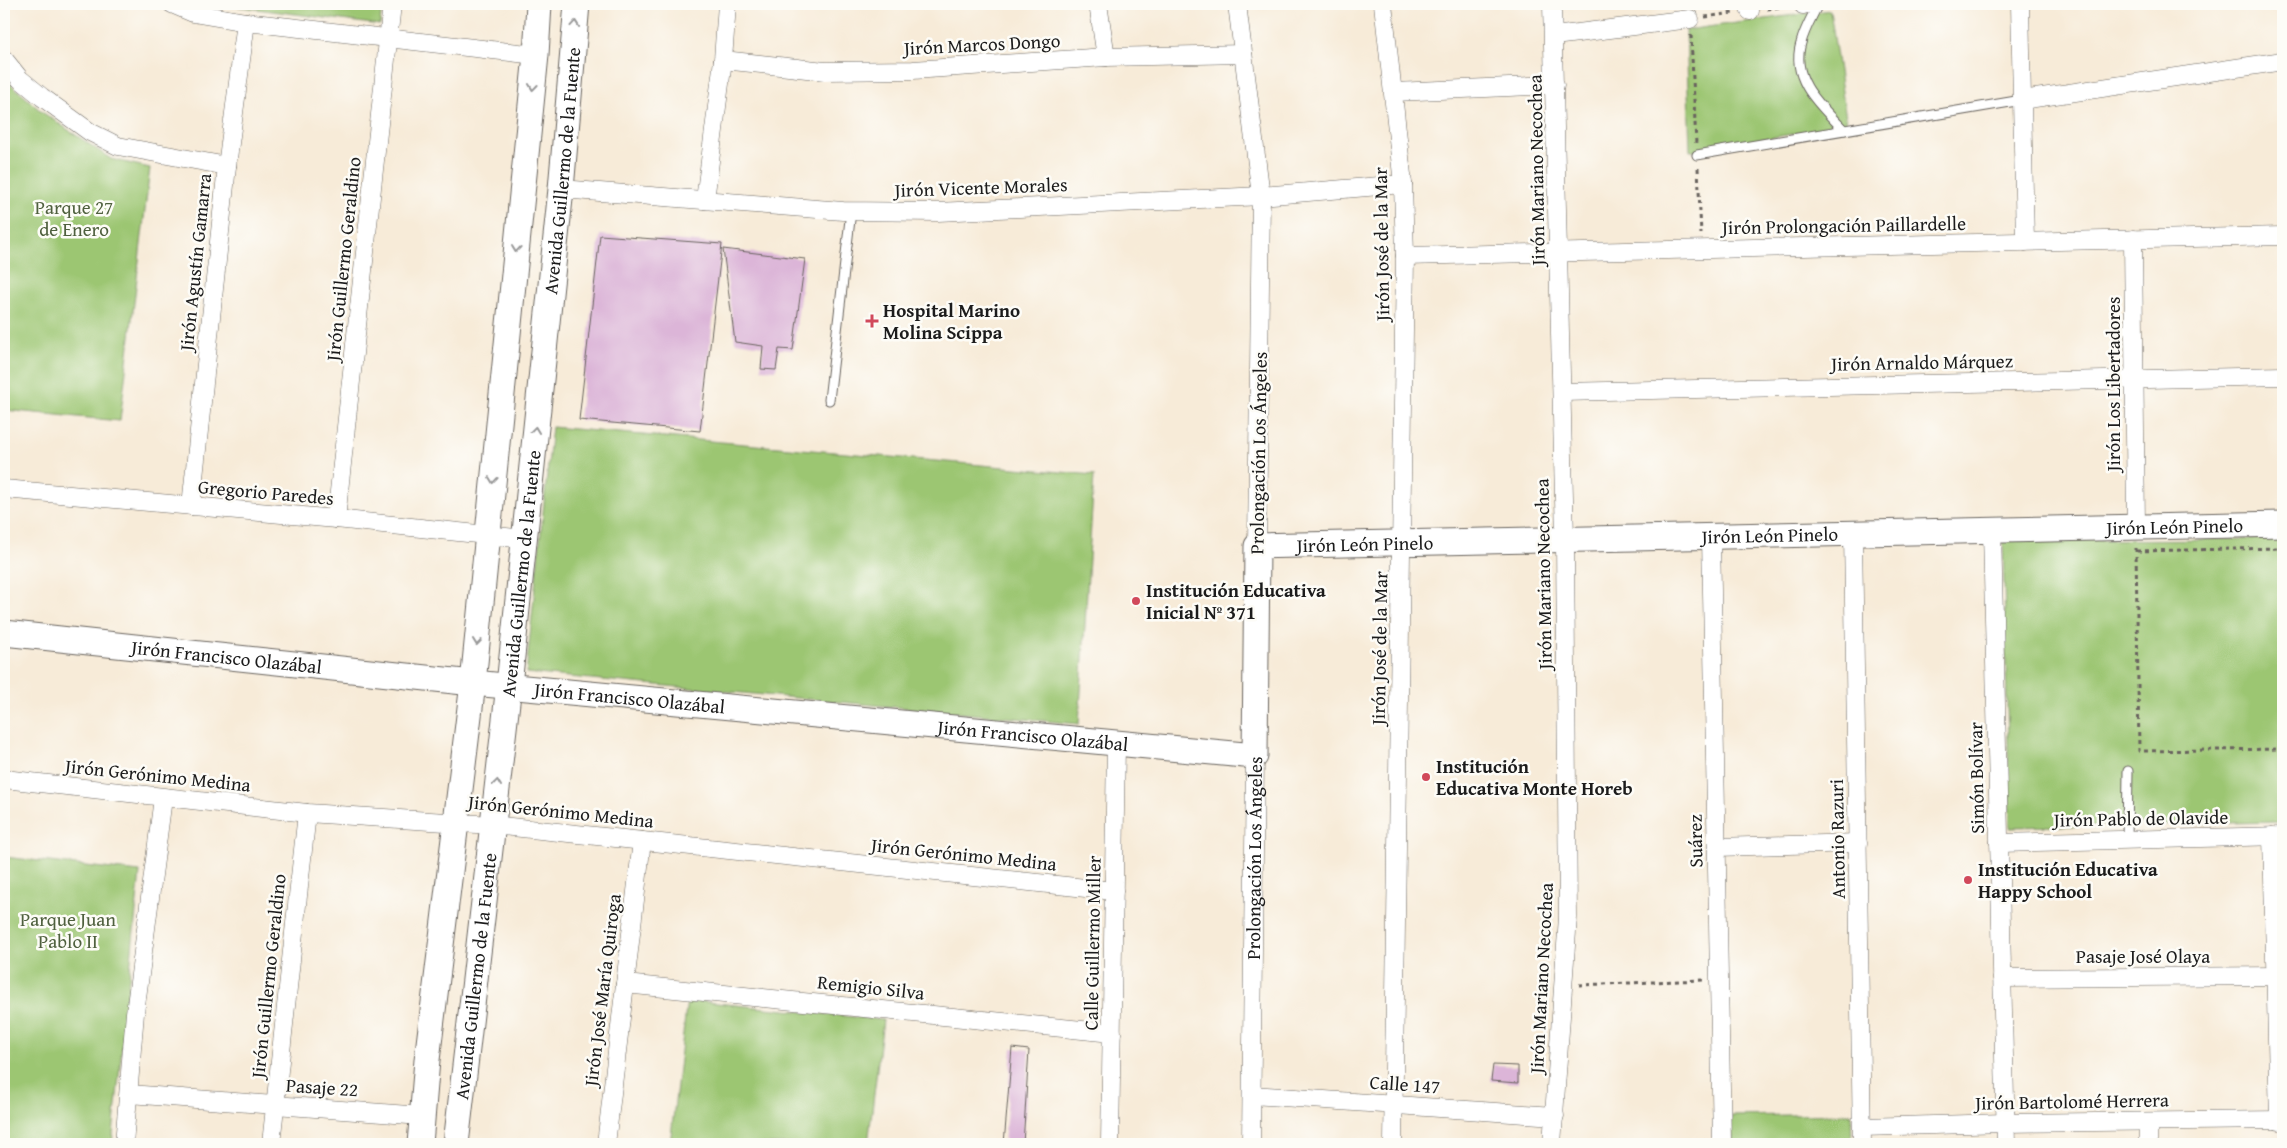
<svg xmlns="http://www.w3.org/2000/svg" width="2287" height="1148" viewBox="0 0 2287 1148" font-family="'Gentium Book Plus',serif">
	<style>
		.green { fill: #9cc672; stroke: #5c7147 }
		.building { fill: #dcb5d8 }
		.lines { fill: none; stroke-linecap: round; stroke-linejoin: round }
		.lane-casing { stroke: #69645e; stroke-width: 11 }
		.street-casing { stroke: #69645e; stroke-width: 19 }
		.secondary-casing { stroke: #69645e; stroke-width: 27 }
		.path { stroke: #69645e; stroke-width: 3; stroke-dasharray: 4 4; stroke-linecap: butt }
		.lane { stroke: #fff; stroke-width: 9 }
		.street { stroke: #fff; stroke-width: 18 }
		.secondary { stroke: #fff; stroke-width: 25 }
		.oneway { stroke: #999 }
		.poi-dot { fill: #d1495b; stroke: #fdfcf7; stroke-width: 2 }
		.labels { text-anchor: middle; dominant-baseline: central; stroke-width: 5; stroke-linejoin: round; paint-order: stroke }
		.street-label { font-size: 19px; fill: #1c1c1c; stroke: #fdfcf7 }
		.park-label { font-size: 19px; fill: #4f603e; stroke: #fdfcf7 }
		.poi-label { font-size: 19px; font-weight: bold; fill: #1c1c1c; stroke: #fdfcf7; text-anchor: start }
	</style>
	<rect width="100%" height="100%" fill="#fdfcf7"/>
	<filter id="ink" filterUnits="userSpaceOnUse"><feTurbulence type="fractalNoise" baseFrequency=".02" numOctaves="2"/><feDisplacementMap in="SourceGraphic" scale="10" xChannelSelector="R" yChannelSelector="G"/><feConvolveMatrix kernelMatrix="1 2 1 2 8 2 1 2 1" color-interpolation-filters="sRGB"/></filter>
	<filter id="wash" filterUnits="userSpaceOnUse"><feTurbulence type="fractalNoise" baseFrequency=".0096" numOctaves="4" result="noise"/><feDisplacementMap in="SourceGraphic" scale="20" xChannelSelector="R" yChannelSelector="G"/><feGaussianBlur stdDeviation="1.12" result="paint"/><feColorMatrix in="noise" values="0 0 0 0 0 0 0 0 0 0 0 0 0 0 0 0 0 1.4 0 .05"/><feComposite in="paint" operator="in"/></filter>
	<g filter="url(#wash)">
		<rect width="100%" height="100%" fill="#f7ebd8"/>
		<g class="green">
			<path d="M218,4H382L380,25Z"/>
			<path d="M1830,10L1847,125L1690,151L1686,30Z"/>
			<path d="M4,78L42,112L111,159L150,168L120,421L4,410Z"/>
			<path d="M552,427L1094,475L1079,724L526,673Z"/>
			<path d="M2283,539V822L2010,827L2003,540Z"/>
			<path d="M4,857L140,872L112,1144H4Z"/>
			<path d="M687,1000L883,1020L868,1144H670Z"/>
			<path d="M1851,1114L1852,1144H1732L1731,1116Z"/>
		</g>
		<g id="blocks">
			<g class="building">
				<path d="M600,235L722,244L700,431L579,420Z"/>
				<path d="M723,249L805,259L793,350L779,349L776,370L761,369L763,346L735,342Z"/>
				<path d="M1012,1048L1029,1050L1023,1144H1004Z"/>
				<path d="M1493,1065L1518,1066V1083L1491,1081Z"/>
			</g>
		</g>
	</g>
	<g filter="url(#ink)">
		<use href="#blocks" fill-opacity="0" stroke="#69645e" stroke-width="1"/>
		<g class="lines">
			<defs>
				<g id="lane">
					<path d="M1818,4C1812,17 1804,30 1801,43C1790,80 1821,106 1844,130"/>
					<path d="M1697,155L2022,100"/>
					<path d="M829,400L851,211"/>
					<path d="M2127,840L2128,771"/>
				</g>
				<g id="street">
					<path d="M172,4L193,13L246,22L536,55"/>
					<path d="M1098,4L1106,57"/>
					<path d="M1237,4L1261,196L1257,546"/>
					<path d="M1383,4L1403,184L1405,256L1393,1144"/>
					<path d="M1552,4L1565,539L1568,917L1552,1144"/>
					<path d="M1749,4L1750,11"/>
					<path d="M2020,4L2025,242"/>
					<path d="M1803,5L1807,4"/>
					<path d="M1554,36L1690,19"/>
					<path d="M4,59L20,79L42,97L90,132L118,146L227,166"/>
					<path d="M723,60L825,71L913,70L1106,57L1243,54"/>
					<path d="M1394,92L1555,85"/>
					<path d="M2022,100L2283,61"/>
					<path d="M561,189L843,211L938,212L1261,196L1403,184"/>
					<path d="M705,200L723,60L727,4"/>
					<path d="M2133,239L2136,527"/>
					<path d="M1405,256L2283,236"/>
					<path d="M1562,392L2283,376"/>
					<path d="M4,489L336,519L524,539"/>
					<path d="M191,506L227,166L246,22"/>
					<path d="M336,519L392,4"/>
					<path d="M1992,530L2006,1144"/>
					<path d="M1853,533L1862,1144"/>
					<path d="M1711,536L1722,1144"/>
					<path d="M4,779L307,813L492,825L1114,891"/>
					<path d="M2272,836L2279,1121"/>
					<path d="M1999,843L2283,836"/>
					<path d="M1717,847L1858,843"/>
					<path d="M2002,978L2283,976"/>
					<path d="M625,984L1112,1033"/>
					<path d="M129,1094L422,1116"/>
					<path d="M1252,1095L1555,1116"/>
					<path d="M2148,1122V1144"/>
					<path d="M1862,1127L2005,1123L2283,1120"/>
					<path d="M124,1144L135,1013L163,798"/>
					<path d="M271,1144L307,813"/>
					<path d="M606,1144L642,841"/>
					<path d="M1110,1144L1116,743"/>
					<path id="s1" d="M1251,1144L1255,756"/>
				</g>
				<g id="secondary">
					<path id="s2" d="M4,633L473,683L1255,756L1257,546L2283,524"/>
					<path d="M420,1144L427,1060L473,683L536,55L539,4"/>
					<path id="s3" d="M456,1144L509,685L561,189L577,4"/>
				</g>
			</defs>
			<use href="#lane" class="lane-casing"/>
			<use href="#street" class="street-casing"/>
			<use href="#secondary" class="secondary-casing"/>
			<g class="path">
				<path d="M1767,9L1788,6"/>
				<path d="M1705,17L1733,13"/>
				<path d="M1691,35L1696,144"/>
				<path d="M1698,168L1701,234"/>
				<path d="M2136,548L2139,751L2283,749"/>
				<path d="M2137,551L2283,548"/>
				<path d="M1579,985L1703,980"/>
			</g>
			<use href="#lane" class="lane"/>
			<use href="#street" class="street"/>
			<use href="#secondary" class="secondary"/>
		</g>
		<defs><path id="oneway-chevron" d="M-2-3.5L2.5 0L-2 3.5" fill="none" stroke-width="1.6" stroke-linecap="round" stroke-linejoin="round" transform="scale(1.25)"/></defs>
		<g class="oneway">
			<use href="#oneway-chevron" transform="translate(575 24) rotate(-85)"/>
			<use href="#oneway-chevron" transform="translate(533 87) rotate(96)"/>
			<use href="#oneway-chevron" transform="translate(516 249) rotate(96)"/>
			<use href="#oneway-chevron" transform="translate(535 430) rotate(-84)"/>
			<use href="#oneway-chevron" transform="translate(493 480) rotate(96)"/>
			<use href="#oneway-chevron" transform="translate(477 642) rotate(96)"/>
			<use href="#oneway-chevron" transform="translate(497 783) rotate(-83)"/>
		</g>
	</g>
	<g class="poi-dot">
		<path d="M869.5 313.5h5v5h5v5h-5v5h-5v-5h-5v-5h5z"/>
		<circle cx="1136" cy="601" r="5"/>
		<circle cx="1426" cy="777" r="5"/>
		<circle cx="1968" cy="880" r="5"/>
	</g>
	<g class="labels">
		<g class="street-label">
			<text transform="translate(982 44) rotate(-3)">Jirón Marcos Dongo</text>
			<text transform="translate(1536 170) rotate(-91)">Jirón Mariano Necochea</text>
			<text stroke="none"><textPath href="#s3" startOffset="979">Avenida Guillermo de la Fuente</textPath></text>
			<text transform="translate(981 187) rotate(-2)">Jirón Vicente Morales</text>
			<text transform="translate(1844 225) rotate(-1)">Jirón Prolongación Paillardelle</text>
			<text transform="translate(1381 244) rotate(-91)">Jirón José de la Mar</text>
			<text transform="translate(343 259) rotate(-84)">Jirón Guillermo Geraldino</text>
			<text transform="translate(195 262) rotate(-84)">Jirón Agustín Gamarra</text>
			<text transform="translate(1922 362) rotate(-1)">Jirón Arnaldo Márquez</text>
			<text transform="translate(2113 384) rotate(-90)">Jirón Los Libertadores</text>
			<text transform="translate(1258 453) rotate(-89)">Prolongación Los Ángeles</text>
			<text transform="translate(266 492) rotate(5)">Gregorio Paredes</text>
			<text stroke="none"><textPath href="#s2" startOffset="2385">Jirón León Pinelo</textPath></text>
			<text stroke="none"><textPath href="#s2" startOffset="1980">Jirón León Pinelo</textPath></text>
			<text stroke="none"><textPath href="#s2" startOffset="1575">Jirón León Pinelo</textPath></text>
			<text stroke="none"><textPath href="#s3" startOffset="574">Avenida Guillermo de la Fuente</textPath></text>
			<text transform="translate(1543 574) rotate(-91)">Jirón Mariano Necochea</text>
			<text transform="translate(1379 648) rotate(-89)">Jirón José de la Mar</text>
			<text stroke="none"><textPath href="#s2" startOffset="224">Jirón Francisco Olazábal</textPath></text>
			<text stroke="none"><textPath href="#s2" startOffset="629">Jirón Francisco Olazábal</textPath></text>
			<text stroke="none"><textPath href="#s2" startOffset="1034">Jirón Francisco Olazábal</textPath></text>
			<text transform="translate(158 775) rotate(6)">Jirón Gerónimo Medina</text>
			<text transform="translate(1976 778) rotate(-91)">Simón Bolívar</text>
			<text transform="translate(561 811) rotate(6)">Jirón Gerónimo Medina</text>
			<text transform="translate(2141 818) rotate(-1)">Jirón Pablo de Olavide</text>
			<text transform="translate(1837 839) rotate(-91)">Antonio Razuri</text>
			<text transform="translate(1695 841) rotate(-91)">Suárez</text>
			<text transform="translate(964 854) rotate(6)">Jirón Gerónimo Medina</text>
			<text stroke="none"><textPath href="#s1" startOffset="286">Prolongación Los Ángeles</textPath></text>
			<text transform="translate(1092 943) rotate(-89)">Calle Guillermo Miller</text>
			<text x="2143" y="956">Pasaje José Olaya</text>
			<text transform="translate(268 976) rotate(-84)">Jirón Guillermo Geraldino</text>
			<text stroke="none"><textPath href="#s3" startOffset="169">Avenida Guillermo de la Fuente</textPath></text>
			<text transform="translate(1541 978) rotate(-87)">Jirón Mariano Necochea</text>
			<text transform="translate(871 987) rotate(6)">Remigio Silva</text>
			<text transform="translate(602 990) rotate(-83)">Jirón José María Quiroga</text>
			<text transform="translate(1405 1084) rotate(4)">Calle 147</text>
			<text transform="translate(322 1087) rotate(4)">Pasaje 22</text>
			<text transform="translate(2072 1101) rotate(-1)">Jirón Bartolomé Herrera</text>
		</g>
		<g class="park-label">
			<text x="74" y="207">Parque 27<tspan x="74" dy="22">de Enero</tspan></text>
			<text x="68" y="919">Parque Juan<tspan x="68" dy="22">Pablo II</tspan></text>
		</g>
		<g class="poi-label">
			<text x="883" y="310">Hospital Marino<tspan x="883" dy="22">Molina Scippa</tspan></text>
			<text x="1146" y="590">Institución Educativa<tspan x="1146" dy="22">Inicial Nº 371</tspan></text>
			<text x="1436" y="766">Institución<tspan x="1436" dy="22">Educativa Monte Horeb</tspan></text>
			<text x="1978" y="869">Institución Educativa<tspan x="1978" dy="22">Happy School</tspan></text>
		</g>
	</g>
	<rect width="2287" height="1148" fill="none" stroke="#fdfcf7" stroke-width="20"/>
</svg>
